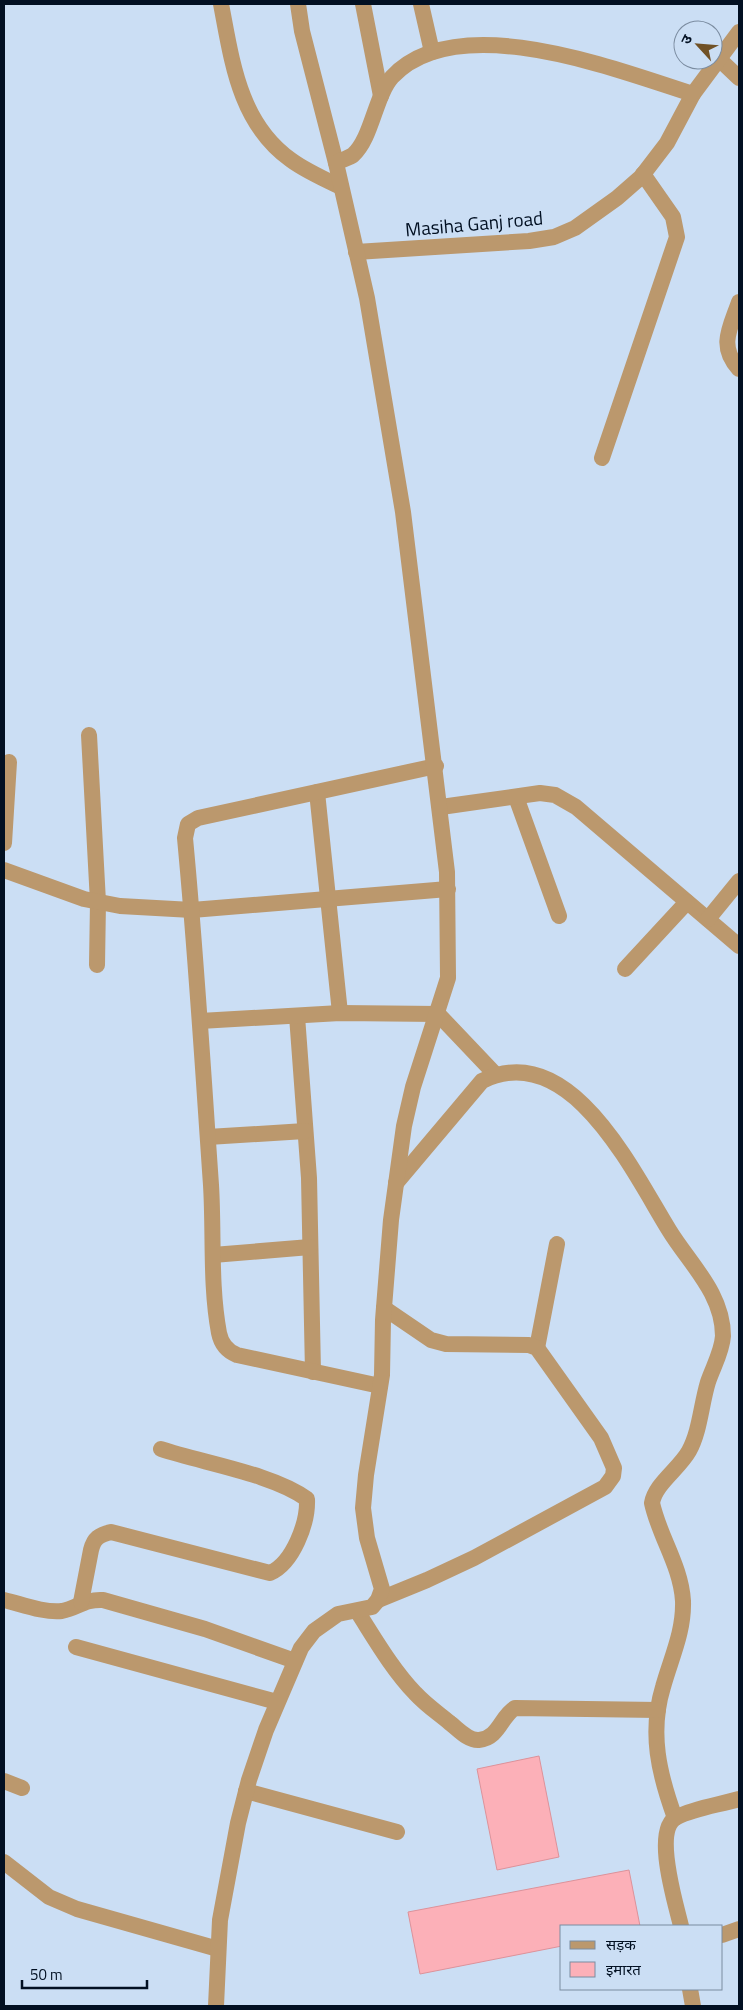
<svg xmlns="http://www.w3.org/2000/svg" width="743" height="2010" viewBox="0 0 743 2010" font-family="'Titillium Web','Noto Sans Devanagari',sans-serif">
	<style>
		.building { fill: #fcb0b8; stroke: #dc929a }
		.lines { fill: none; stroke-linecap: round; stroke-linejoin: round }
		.street { stroke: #bb986d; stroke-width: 16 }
		.labels { text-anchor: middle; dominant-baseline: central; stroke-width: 4.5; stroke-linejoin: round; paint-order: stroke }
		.street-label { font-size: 19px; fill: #021022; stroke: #cbdef4 }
	</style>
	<rect width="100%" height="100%" fill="#cbdef4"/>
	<g class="building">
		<path d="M539,1756L559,1857L497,1870L477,1769Z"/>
		<path d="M629,1870L640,1926H562V1946L420,1974L408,1912Z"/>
	</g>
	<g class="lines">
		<g class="street">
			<path d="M221,4C232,61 239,123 291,160C306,171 324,179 341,187"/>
			<path d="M298,4L302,31L336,163"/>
			<path d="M363,4L381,96"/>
			<path d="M421,4L432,52"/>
			<path d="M719,59L739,78"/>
			<path d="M356,252L529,241L554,237L575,228L617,198L641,177L667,143L693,94L739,32"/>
			<path d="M739,302C730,328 718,346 739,369"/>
			<path d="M602,458L677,237L673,217L643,174"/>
			<path d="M89,735L98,902L97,965"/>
			<path d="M317,792L340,1013"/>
			<path d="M516,797L559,916"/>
			<path d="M441,807L540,793L555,795L576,807L739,946"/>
			<path d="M4,843L9,762"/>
			<path d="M4,870L84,899L120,906L192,910L448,889"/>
			<path d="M708,919L739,881"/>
			<path d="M625,969L687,902"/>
			<path d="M297,1016L309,1178L313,1372"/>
			<path d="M200,1021L340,1013L438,1014L495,1074"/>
			<path d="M208,1137L305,1131"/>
			<path d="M396,1183L482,1081C570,1037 633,1172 669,1230C689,1263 723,1293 723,1336C722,1352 713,1367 708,1382C701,1405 700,1431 689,1451C679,1469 655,1484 652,1503C659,1536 681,1566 683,1601C684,1632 671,1658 663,1687C649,1733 659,1774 675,1818"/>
			<path d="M213,1255L310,1247"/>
			<path d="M537,1348L557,1244"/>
			<path d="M380,1386L237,1355C227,1351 221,1343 219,1333C210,1285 214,1234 211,1185C203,1070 196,954 185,838L188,824L198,818L436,766"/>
			<path d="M4,1600C21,1604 44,1613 62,1611C78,1608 84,1599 103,1600L205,1629L295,1661"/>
			<path d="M378,1600L427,1580L474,1558L605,1487L613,1476L614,1468L601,1438L537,1348L529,1345L446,1344L431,1340L384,1308"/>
			<path d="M81,1602L91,1550C94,1538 99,1535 111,1532L270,1573C293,1563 308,1523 307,1499C273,1474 203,1463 161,1449"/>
			<path d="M357,1611C375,1639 392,1669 415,1693C426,1705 438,1713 450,1723C458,1729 468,1741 479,1740C499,1738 501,1716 515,1708L658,1710"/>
			<path d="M76,1647L277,1702"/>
			<path d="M4,1781L22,1788"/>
			<path d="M246,1791L397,1832"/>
			<path d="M4,1862L49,1897L77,1909L218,1949"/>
			<path d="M681,1926C676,1904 652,1829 677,1817C695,1808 719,1805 739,1799"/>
			<path d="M722,1935L739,1929"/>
			<path d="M690,1989L693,2006"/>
			<path d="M216,2006L220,1920L238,1823L249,1780L266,1730L301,1648L314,1631L338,1614L372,1607L378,1600L382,1589L367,1538L363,1508L366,1475L382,1375L383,1320L391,1220L404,1126L413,1087L448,978L447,872L403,512L367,298L336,163C341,160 349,158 353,155C372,138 375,96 392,77C457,7 617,70 693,94"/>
		</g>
	</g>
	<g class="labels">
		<g class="street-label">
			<text transform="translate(474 223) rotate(-5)">Masiha Ganj road</text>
		</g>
	</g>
	<rect width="743" height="2010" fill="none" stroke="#021022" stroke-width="10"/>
	<rect x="560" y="1925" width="162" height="65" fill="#cbdef4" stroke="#7b8ca0"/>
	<rect x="570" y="1941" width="25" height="8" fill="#bb986d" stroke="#7b8ca0"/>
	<text x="606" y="1950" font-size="15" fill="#021022">सड़क</text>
	<rect x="570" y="1962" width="25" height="15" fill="#fcb0b8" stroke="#7b8ca0"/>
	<text x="606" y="1975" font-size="15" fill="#021022">इमारत</text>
	<g transform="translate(698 45) rotate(296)"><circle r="24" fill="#cbdef4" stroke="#7b8ca0"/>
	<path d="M0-4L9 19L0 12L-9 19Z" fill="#705126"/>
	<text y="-8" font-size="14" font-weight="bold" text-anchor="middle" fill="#021022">उ</text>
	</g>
	<path d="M22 1980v8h125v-8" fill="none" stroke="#021022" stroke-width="2.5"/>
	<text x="30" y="1980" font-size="15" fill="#021022" stroke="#cbdef4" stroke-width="4" paint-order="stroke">50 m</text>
</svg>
